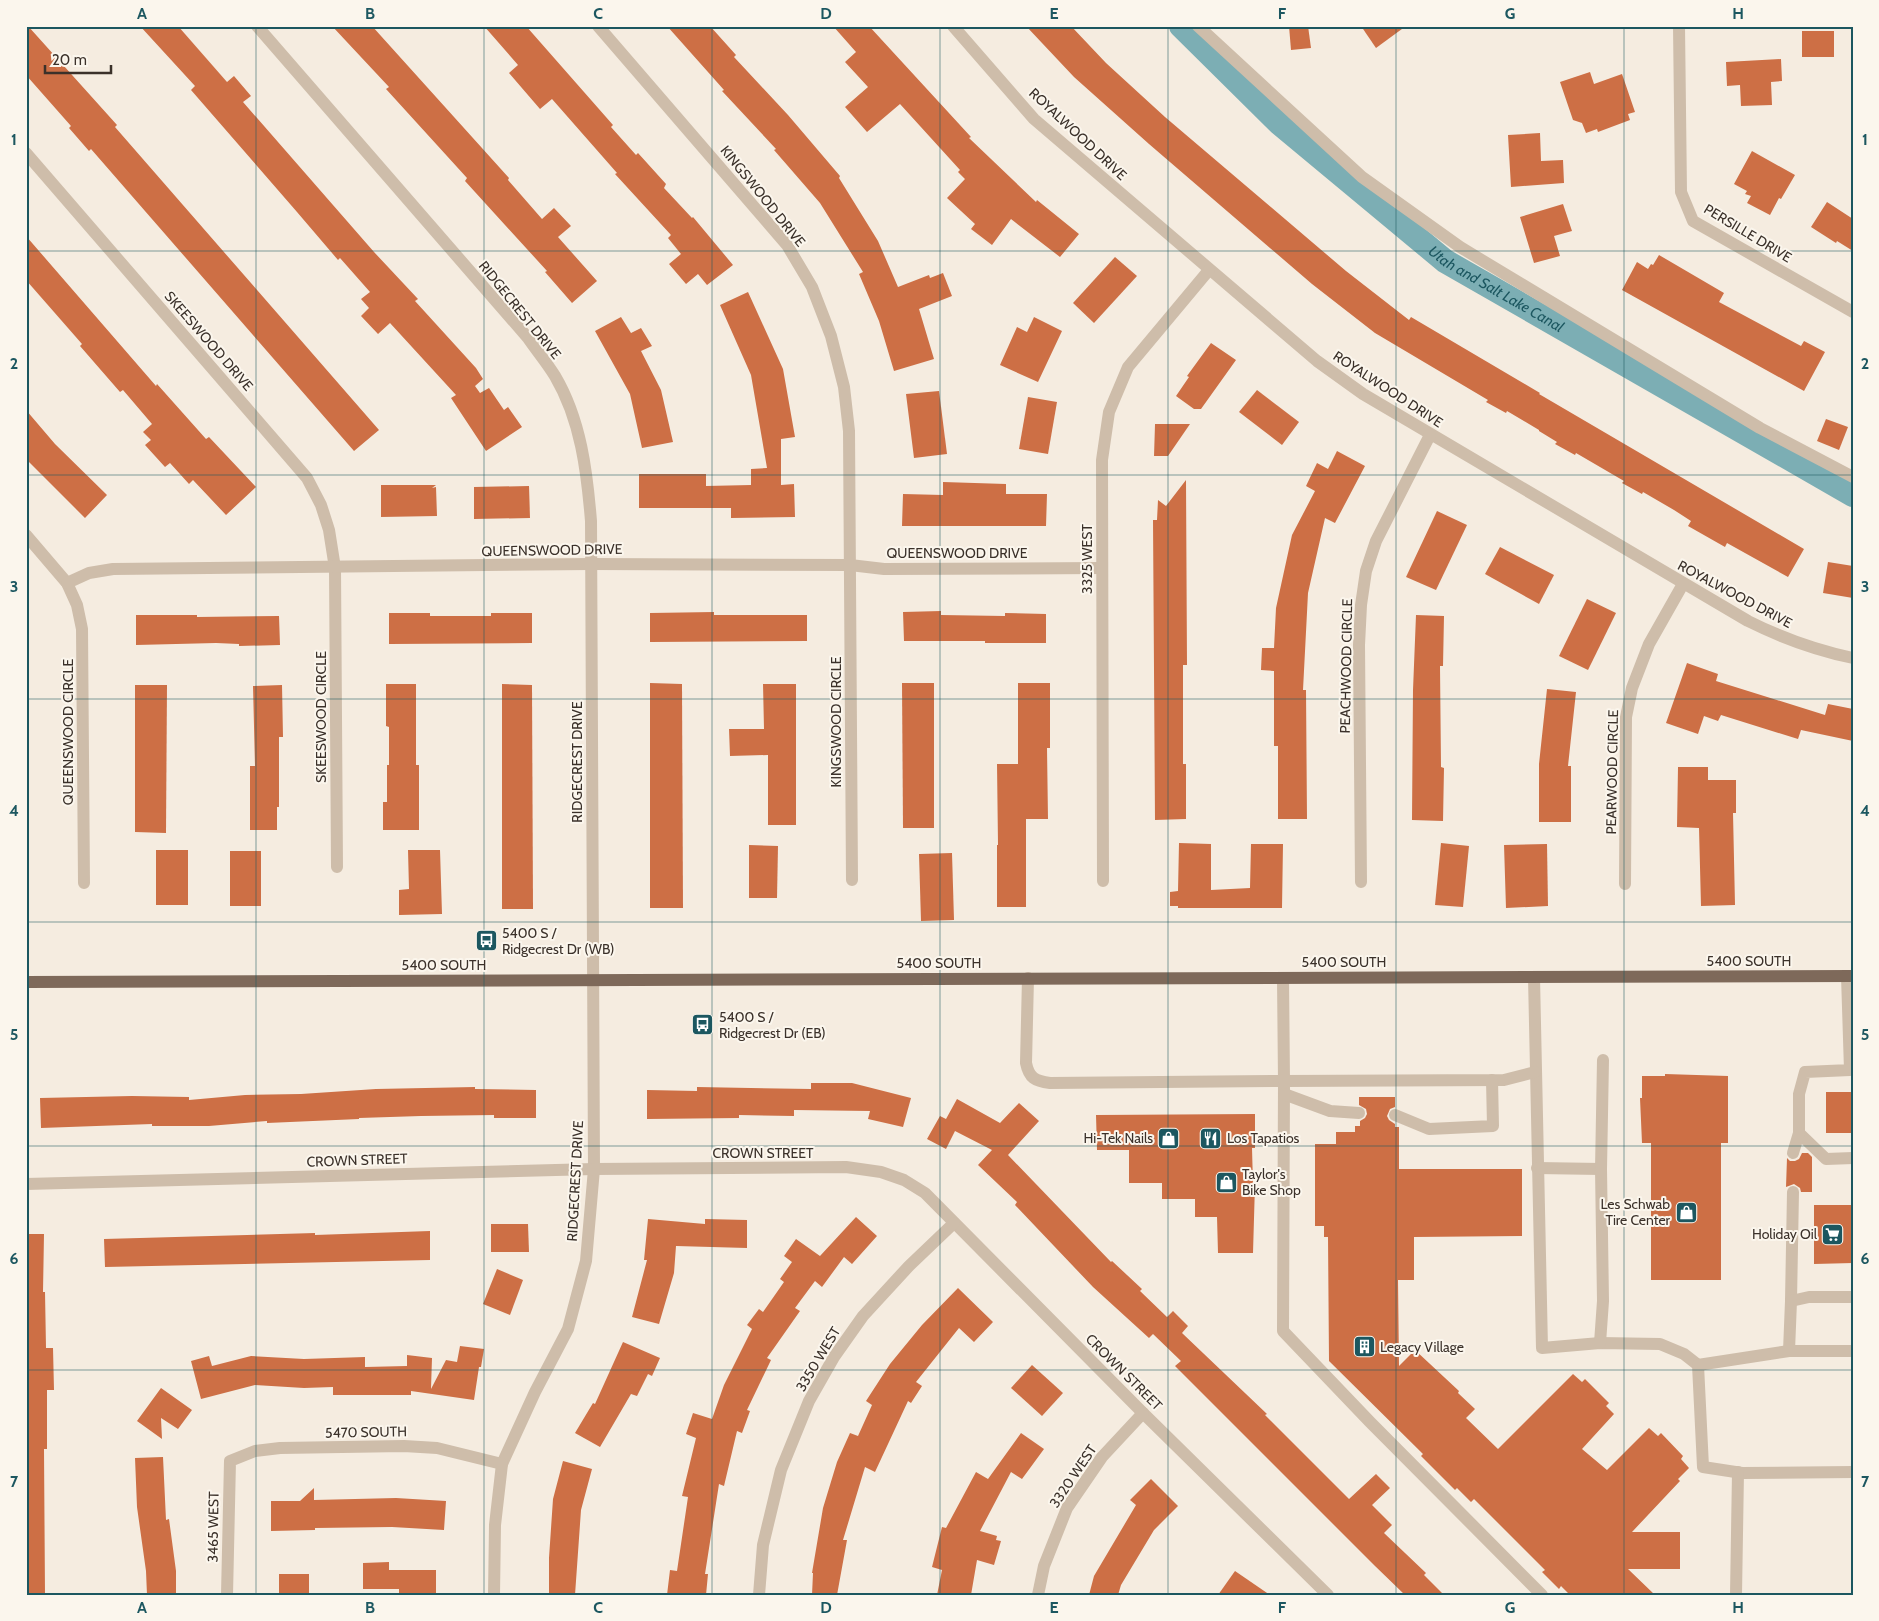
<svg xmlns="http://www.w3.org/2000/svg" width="1879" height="1621" viewBox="0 0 1879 1621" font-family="Cabin,sans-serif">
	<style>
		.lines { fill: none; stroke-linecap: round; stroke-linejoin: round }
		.canal { stroke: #7caeb4; stroke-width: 24 }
		.building { fill: #cd6f45 }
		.service { stroke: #cebdaa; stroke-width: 12 }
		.minor { stroke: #cebdaa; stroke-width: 12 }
		.primary { stroke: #7e695a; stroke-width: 12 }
		.grid { fill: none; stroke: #1c5760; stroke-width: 1; stroke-opacity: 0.55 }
		.labels { text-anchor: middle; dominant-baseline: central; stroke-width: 4; stroke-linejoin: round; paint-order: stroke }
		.street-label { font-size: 14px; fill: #3b312a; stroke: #fbf6ed }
		.poi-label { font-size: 14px; fill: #3b312a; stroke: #fbf6ed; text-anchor: start }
		.water-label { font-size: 15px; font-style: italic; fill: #1c5760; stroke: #fbf6ed }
		.neatline { fill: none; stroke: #1c5760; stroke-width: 2 }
		.grid-label { font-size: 16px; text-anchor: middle; font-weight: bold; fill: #1c5760 }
	</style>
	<rect width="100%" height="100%" fill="#f5ece0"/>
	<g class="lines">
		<path class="canal" id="s1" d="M1181,26L1279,123L1445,261L1853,495"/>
	</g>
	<g class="building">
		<path d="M26,26H28L117,125L115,127L379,430L354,451L91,149L89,151L69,128L71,126L26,75Z"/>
		<path d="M140,26H178L227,82L234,76L251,96L243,102L374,252L418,299L415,301L476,368L483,379L475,386L480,393L489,388L504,410L508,407L522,427L486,451L451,398L456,395L390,323L378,334L361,316L369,308L361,299L370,292L340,258L338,260L297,212L191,90L195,86Z"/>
		<path d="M332,26H372L509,178L508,180L542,219L554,208L571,226L558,237L597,281L572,303L545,272L547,271L465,181L467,178L386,89L389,87Z"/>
		<path d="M484,26H526L613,125L611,127L636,155L638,153L666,184L664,188L692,218L693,217L733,265L707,285L698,274L686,284L669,264L681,254L668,238L671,235L615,174L617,173L552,99L540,109L509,73L518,65Z"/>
		<path d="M667,26H710L736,55L734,57L788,115L840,176L839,178L878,241L898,287L929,275L930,278L943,273L952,296L919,309L934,359L894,371L879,321L859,274L863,272L820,203L774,150L776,149L722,91L724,90Z"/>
		<path d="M833,26H869L971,137L969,138L1036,202L1037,200L1079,234L1060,257L1011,219L992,245L971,229L975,224L947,198L965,179L958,172L960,170L900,104L867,132L845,107L868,87L845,62L856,52Z"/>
		<path d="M1026,26H1071L1106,63L1165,117L1346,271L1409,320L1411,317L1540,393L1539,394L1804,549L1788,577L1727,543L1725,547L1688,526L1691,521L1674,510L1643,492L1642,494L1622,483L1624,481L1576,453L1575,455L1555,444L1557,442L1539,431V430L1507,411L1506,413L1486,402L1488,400L1375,333L1312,284L1149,144L1074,77Z"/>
		<path d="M1289,26H1308L1311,48L1291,50Z"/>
		<path d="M1361,26H1406L1376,48Z"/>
		<rect x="1802" y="31" width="32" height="26"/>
		<path d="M1781,59L1782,81L1771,82L1772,105L1741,106L1740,85L1727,86L1726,62Z"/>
		<path d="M1590,72L1594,84L1622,74L1635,112L1628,114L1630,120L1598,132L1597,129L1586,133L1582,123L1573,120L1560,82Z"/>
		<path d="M1540,133L1541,161L1563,160L1564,183L1511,187L1508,135Z"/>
		<path d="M1752,151L1795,175L1781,199L1779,198L1770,215L1747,203L1751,196L1745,194L1747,191L1734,184Z"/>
		<path d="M1827,202L1853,219V251L1837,241L1836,243L1811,227Z"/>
		<path d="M1563,204L1572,231L1554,236L1560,256L1534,263L1520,217Z"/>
		<path d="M26,236L156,386L157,384L206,439L209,437L256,487L226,515L193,480L189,484L170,463L165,467L145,445L151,440L143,432L152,424L123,390L120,392L80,346L82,344L26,280Z"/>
		<path d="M1659,255L1724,293L1719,302L1801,346L1804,341L1825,352L1804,391L1622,290L1637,262L1648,269L1651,264L1653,265Z"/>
		<path d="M1115,257L1137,276L1094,323L1073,303Z"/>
		<path d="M748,292L783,369L795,437L781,439V485L794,484L795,517L731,518V508H639V474H706V486L751,485V469L767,468L751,375L720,305Z"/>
		<path d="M621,317L631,333L641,328L652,346L641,351L661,390L673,442L642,448L630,394L595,331Z"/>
		<path d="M1034,317L1062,331L1038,382L1000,365L1017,327L1027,332Z"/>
		<path d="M1211,343L1236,360L1201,409H1194L1176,396L1189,377L1187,376Z"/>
		<path d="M1257,390L1299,422L1282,445L1239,412Z"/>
		<path d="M939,391L947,454L914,458L906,394Z"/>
		<path d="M1028,397L1057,402L1048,454L1019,449Z"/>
		<path d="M26,410L55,444L107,495L85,518L26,459Z"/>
		<path d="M1826,419L1848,427L1839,450L1817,441Z"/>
		<path d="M1155,424H1190L1168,456H1154Z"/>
		<path d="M1337,451L1365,466L1335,523L1325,518L1308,593L1303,690H1306L1307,819H1278V746H1274V671L1261,670L1262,648H1274L1276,608L1292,535L1315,491L1306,486L1317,463L1328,469Z"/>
		<path d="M1186,480L1187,665H1183V764H1186V819L1155,820L1153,520H1157L1158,500L1166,506Z"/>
		<path d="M943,482L1006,484V494H1047L1046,526H902L903,494L943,495Z"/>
		<path d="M381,485H436L432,488L436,487L437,516L381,517Z"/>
		<path d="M529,486L530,518L474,519V487Z"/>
		<path d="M1437,511L1467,525L1436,590L1406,577Z"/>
		<path d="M1500,547L1554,575L1539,604L1485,574Z"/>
		<path d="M1828,562L1853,566V598L1823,593Z"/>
		<path d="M1587,599L1616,613L1588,670L1559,656Z"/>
		<path d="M941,611V615L1005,616V613L1046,614V643H985V641H904L903,612Z"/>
		<path d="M714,612V615H807V641L650,642V613Z"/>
		<path d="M389,613H430V616H491V613H532V643L389,644Z"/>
		<path d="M136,615H197V617L279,616L280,645L239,646V644L216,643L136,645Z"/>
		<path d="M1416,615L1444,616L1443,666H1440L1441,767L1444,768L1443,821L1412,820L1413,690Z"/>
		<path d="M1687,663L1718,674L1716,681L1825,715L1828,704L1853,709V741L1801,730L1798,739L1721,715L1718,721L1704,716L1698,734L1666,723Z"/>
		<path d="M650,683L682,684L683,908H650Z"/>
		<path d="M902,683H934V828H903Z"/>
		<path d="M1018,683H1050V748H1047L1048,819H1026V907H997V845H998L997,764H1018Z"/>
		<path d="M386,684H416V765H419V830H383V802H387V765H389V727L386,726Z"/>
		<path d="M502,684L532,685L533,909H502Z"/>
		<path d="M763,684H796V825H768V755L730,756L729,729H764Z"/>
		<path d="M135,685H167L166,833L135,832Z"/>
		<path d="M282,685L283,737H279V807H277V830H250V766H255L253,686Z"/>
		<path d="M1547,689L1576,692L1568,766H1571V822H1539V764Z"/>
		<path d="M1678,767H1708V780H1736V813H1733L1735,905L1701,906L1699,828L1677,827Z"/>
		<path d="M1179,843L1211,844V890L1250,888L1251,844H1283L1282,908H1178V906H1170V892L1178,891Z"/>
		<path d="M1441,843L1469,846L1463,907L1435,905Z"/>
		<path d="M1547,844L1548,906L1506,908L1504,845Z"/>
		<path d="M749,845L778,846L777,898H749Z"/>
		<rect x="156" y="850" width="32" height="55"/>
		<path d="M408,850H440L442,914L399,915V890L409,889Z"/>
		<rect x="230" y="851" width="31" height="55"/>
		<path d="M952,853L954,920L921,921L919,854Z"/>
		<path d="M1665,1074L1728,1076V1143H1721V1280H1651V1143H1642L1640,1098H1642V1076H1665Z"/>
		<path d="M811,1083H852L911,1098L903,1127L868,1119L870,1111L794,1110V1116L739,1115V1118L647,1119V1090L697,1091V1087L811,1089Z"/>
		<path d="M475,1087V1089L536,1090V1118H494V1115L421,1116L359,1118V1119L267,1123V1121L209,1126H152V1124L41,1128L40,1098L132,1096L189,1097V1100L245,1095L301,1094L376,1089Z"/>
		<rect x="1826" y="1092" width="27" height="41"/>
		<path d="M1359,1097H1395V1107L1390,1109L1387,1116L1389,1120L1395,1124V1127H1399V1169H1522V1236L1414,1237V1280H1398L1399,1366L1415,1350L1459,1391L1458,1393L1475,1409L1466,1418L1498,1449L1573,1374L1582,1382L1585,1379L1609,1403L1606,1406L1614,1414L1582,1449L1607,1470L1649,1428L1658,1436L1661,1433L1683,1456L1681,1459L1689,1468L1678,1479L1680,1481L1632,1532H1680V1569H1628L1655,1595H1570L1561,1586L1559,1589L1542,1572L1545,1570L1474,1499L1471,1502L1457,1488L1455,1490L1421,1456L1423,1454L1329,1361L1328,1237H1324V1226H1315V1144H1336V1132H1355V1126H1360V1121L1365,1118L1367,1114L1366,1109L1359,1105Z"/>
		<path d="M957,1099L1000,1123L1019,1103L1039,1121L1008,1155L1111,1262L1112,1261L1142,1289L1140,1291L1167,1317L1173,1311L1188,1326L1182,1333L1267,1414L1265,1415L1349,1499L1376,1474L1390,1488L1372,1505L1392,1525L1384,1533L1426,1573L1424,1575L1444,1595H1405L1375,1566L1175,1366L1181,1361L1153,1334L1149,1338L1093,1287L1015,1205L1017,1202L978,1165L992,1150L955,1131L946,1149L927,1139L940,1116L946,1119Z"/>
		<path d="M1255,1114V1148H1252L1253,1184H1255L1253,1253H1218L1217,1217H1195V1199H1162V1183H1129V1150H1097L1096,1115Z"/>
		<path d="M1802,1153H1808L1812,1157V1192H1801L1800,1188L1794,1184L1786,1187L1787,1158L1790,1161H1795L1799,1159Z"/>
		<path d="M1814,1205H1853V1263L1814,1264Z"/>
		<path d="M856,1217L877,1236L852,1264L844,1257L822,1287L815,1281L795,1308L800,1311L767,1358L771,1360L747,1410L750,1411L742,1433L737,1431L724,1486L719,1484L705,1574H708L706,1595H667L670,1570L677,1571L688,1497L682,1496L696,1438L686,1434L693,1413L712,1419L724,1385L752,1329L747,1325L759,1309L763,1312L784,1282L780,1279L792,1262L784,1256L796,1239L820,1256Z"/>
		<path d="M648,1219L705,1224V1219L747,1220V1248L676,1246L674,1273L659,1324L632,1317L647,1260H644Z"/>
		<path d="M491,1224H528L529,1252H491Z"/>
		<path d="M430,1231V1260L105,1267L104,1239L315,1233V1235Z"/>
		<path d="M26,1234H44L43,1292H45L46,1348H53L54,1390H47V1449H44L45,1595H26Z"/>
		<path d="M497,1269L523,1280L510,1315L483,1304Z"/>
		<path d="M958,1288L993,1322L974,1342L959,1328L916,1382L922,1386L911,1403L908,1401L875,1472L865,1467L843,1540H847L837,1595H812L813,1573H812L823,1508L837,1462L850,1433L858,1436L872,1405L866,1401L890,1364L922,1325Z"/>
		<path d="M623,1342L660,1358L652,1376L648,1374L637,1396L631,1394L600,1447L575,1433L593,1403L595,1404Z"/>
		<path d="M460,1346L484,1349L481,1367H479L474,1400L411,1391V1395H333V1387L304,1388L255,1385L201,1399L191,1361L209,1356L212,1366L251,1356L304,1359L365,1357V1367L407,1366V1355L432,1358L431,1389L446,1360L457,1362Z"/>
		<path d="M1032,1365L1063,1393L1042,1416L1011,1388Z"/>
		<path d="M161,1388L192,1410L178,1429L161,1418L162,1439L137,1421Z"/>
		<path d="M1021,1433L1044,1449L1022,1479L1011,1472L980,1531L997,1536L996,1540L1001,1541L994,1565L977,1560L971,1595H937L942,1570L932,1567L942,1527L946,1528L976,1472L988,1479Z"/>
		<path d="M163,1457L166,1520L169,1519L176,1571V1595H147L146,1571L137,1507L135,1458Z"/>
		<path d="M563,1461L592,1469L581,1510L575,1595H549V1558L553,1499Z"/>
		<path d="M1151,1479L1178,1506L1154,1530L1121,1585L1118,1595H1089L1094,1576L1136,1505L1130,1500Z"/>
		<path d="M314,1488V1500L396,1498L446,1501L444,1530L392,1527L315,1528V1530L271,1531V1501H300Z"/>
		<path d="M389,1562V1570H436V1595H399V1589H363V1563Z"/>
		<path d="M1235,1571L1270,1595H1218Z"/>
		<rect x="279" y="1574" width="30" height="21"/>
	</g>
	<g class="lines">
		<g class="service">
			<path d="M1198,26L1362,177L1460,247L1760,428L1853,477"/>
			<path d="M1847,976L1850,1070L1805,1072L1799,1094V1133L1826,1159L1853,1158"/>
			<path d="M1534,977L1542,1348L1600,1343L1660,1344L1684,1354L1698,1365L1703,1467L1742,1473L1853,1472"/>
			<path d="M1028,978L1026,1063C1029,1078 1035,1081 1050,1083L1284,1081L1283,1331L1370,1422L1542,1595"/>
			<path d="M1283,978L1284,1081L1504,1080L1535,1072"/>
			<path d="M1284,1094L1330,1111L1359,1113"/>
			<path d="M1395,1115L1429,1129L1493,1126L1492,1080"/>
			<path d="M1793,1153L1799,1133"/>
			<path d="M1537,1168L1601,1169"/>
			<path d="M1791,1301L1793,1192"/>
			<path d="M1600,1343L1603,1301L1601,1169L1603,1060"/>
			<path d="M1789,1351L1791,1301L1809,1297H1853"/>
			<path d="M1698,1365L1789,1351H1853"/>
			<path d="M1736,1595L1738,1472"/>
		</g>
		<g class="minor">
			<path d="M257,26L528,338C537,351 547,363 555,376C581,420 587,472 591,521L594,1169L586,1261L568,1329L535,1392L502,1464L495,1525L494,1595"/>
			<path d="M598,26L787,245L812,287L831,336L844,387L849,431L852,880"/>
			<path d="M953,26L1034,119L1317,361L1363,394L1748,621C1782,638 1815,650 1853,658"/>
			<path d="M1679,26L1681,192L1693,221L1853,312"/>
			<path d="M26,153L307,478L321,505L329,530L335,568L337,867"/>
			<path d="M26,535L67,583L77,605L82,629L84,883"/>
			<path d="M67,583L89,573L113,569L591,564L850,565L884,569L1102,568"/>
			<path d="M1103,881L1102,460L1109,412L1128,367L1209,270"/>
			<path d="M1361,882L1359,645L1361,605L1366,571L1376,541L1430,435"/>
			<path d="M1625,884L1626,717L1632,688L1649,644L1683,584"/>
			<path d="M26,1184L594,1169L846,1167L881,1172L904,1180L925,1193L1143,1413L1328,1595"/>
			<path d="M227,1595L230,1461L255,1451L280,1448L404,1446L437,1448L502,1464"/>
			<path d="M759,1595L763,1545L781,1470L809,1401L834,1357L863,1316L909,1266L954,1223"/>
			<path d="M1038,1595L1044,1566L1067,1508L1102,1457L1143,1413"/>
		</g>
		<path class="primary" d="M26,982L1853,976"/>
	</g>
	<path class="grid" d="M256,26V1595M484,26V1595M712,26V1595M940,26V1595M1168,26V1595M1396,26V1595M1624,26V1595M26,251H1853M26,475H1853M26,699H1853M26,922H1853M26,1146H1853M26,1370H1853"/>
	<defs>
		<symbol id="bus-square" viewBox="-11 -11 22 22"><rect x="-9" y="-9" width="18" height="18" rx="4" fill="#1c5760" stroke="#fbf6ed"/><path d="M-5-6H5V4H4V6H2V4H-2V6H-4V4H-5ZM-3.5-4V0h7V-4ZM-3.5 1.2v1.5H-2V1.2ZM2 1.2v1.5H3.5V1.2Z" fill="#fff"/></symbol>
		<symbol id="shop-square" viewBox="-11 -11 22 22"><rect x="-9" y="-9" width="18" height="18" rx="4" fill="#1c5760" stroke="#fbf6ed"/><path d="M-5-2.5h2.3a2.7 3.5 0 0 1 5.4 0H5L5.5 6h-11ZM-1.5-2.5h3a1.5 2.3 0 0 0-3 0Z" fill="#fff"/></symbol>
		<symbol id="restaurant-square" viewBox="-11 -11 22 22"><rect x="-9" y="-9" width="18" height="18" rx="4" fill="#1c5760" stroke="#fbf6ed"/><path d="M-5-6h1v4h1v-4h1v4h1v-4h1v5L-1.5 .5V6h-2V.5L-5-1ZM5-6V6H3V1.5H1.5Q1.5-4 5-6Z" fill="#fff"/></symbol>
		<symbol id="supermarket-square" viewBox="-11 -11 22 22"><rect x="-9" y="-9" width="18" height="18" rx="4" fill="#1c5760" stroke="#fbf6ed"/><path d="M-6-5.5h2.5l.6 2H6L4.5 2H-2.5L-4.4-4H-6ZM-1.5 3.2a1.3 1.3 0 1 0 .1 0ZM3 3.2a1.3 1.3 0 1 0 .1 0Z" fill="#fff"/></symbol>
		<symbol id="building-square" viewBox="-11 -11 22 22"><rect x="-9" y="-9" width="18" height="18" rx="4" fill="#1c5760" stroke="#fbf6ed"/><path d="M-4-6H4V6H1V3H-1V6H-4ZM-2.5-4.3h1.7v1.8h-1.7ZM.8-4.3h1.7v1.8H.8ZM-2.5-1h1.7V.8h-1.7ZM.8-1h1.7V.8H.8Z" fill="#fff"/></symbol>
	</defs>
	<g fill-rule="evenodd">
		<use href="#bus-square" x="474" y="928" width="25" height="25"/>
		<use href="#bus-square" x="690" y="1012" width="25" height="25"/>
		<use href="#shop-square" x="1156" y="1126" width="25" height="25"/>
		<use href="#restaurant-square" x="1198" y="1126" width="25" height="25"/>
		<use href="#shop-square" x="1214" y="1170" width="25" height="25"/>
		<use href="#shop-square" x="1674" y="1200" width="25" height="25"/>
		<use href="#supermarket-square" x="1820" y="1222" width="25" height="25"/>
		<use href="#building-square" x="1352" y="1334" width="25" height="25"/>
	</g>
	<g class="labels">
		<g class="street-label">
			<text transform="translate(1078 134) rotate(43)">ROYALWOOD DRIVE</text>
			<text transform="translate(763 196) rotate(51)">KINGSWOOD DRIVE</text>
			<text transform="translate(1748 233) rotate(31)">PERSILLE DRIVE</text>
			<text transform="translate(520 310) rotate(51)">RIDGECREST DRIVE</text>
			<text transform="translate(209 341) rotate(49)">SKEESWOOD DRIVE</text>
			<text transform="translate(1388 389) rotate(33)">ROYALWOOD DRIVE</text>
			<text transform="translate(552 550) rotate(-1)">QUEENSWOOD DRIVE</text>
			<text x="957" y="553">QUEENSWOOD DRIVE</text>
			<text transform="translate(1087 559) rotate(-90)">3325 WEST</text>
			<text transform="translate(1735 594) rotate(28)">ROYALWOOD DRIVE</text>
			<text transform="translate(1346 666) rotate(-89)">PEACHWOOD CIRCLE</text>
			<text transform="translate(321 717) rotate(-90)">SKEESWOOD CIRCLE</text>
			<text transform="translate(836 722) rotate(-90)">KINGSWOOD CIRCLE</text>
			<text transform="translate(68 732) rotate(-90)">QUEENSWOOD CIRCLE</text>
			<text transform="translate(577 762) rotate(-90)">RIDGECREST DRIVE</text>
			<text transform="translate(1612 772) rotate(-89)">PEARWOOD CIRCLE</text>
			<text x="1749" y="961">5400 SOUTH</text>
			<text x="1344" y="962">5400 SOUTH</text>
			<text x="939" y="963">5400 SOUTH</text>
			<text x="444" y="965">5400 SOUTH</text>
			<text x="763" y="1153">CROWN STREET</text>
			<text transform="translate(357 1160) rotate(-2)">CROWN STREET</text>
			<text transform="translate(575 1181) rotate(-87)">RIDGECREST DRIVE</text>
			<text transform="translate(818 1359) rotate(-59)">3350 WEST</text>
			<text transform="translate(1124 1372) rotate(45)">CROWN STREET</text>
			<text transform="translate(366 1432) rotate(-1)">5470 SOUTH</text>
			<text transform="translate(1073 1476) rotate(-56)">3320 WEST</text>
			<text transform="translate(213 1527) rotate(-89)">3465 WEST</text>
		</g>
		<g class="poi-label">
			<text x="502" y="933">5400 S /<tspan x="502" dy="16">Ridgecrest Dr (WB)</tspan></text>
			<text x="719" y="1017">5400 S /<tspan x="719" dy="16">Ridgecrest Dr (EB)</tspan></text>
			<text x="1153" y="1138" text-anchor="end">Hi-Tek Nails</text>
			<text x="1227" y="1138">Los Tapatios</text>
			<text x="1242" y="1174">Taylor's<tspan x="1242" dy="16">Bike Shop</tspan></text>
			<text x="1670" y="1204" text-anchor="end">Les Schwab<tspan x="1670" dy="16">Tire Center</tspan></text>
			<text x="1817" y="1234" text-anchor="end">Holiday Oil</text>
			<text x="1380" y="1347">Legacy Village</text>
		</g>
		<g class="water-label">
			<text stroke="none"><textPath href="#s1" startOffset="412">Utah and Salt Lake Canal</textPath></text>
		</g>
	</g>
	<rect width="1879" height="1621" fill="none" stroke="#fbf6ed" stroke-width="55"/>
	<path d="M45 65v8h66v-8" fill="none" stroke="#3b312a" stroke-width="2.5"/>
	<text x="52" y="65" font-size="15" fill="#3b312a" stroke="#fbf6ed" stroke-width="4" paint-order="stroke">20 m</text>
	<rect x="28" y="28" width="1824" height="1566" class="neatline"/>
	<g class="grid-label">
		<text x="142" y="19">A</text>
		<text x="370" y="19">B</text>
		<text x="598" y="19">C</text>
		<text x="826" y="19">D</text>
		<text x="1054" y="19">E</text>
		<text x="1282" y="19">F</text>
		<text x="1510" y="19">G</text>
		<text x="1738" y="19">H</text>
		<text x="14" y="145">1</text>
		<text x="1865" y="145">1</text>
		<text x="14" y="369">2</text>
		<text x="1865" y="369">2</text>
		<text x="14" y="592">3</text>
		<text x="1865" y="592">3</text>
		<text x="14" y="816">4</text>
		<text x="1865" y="816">4</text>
		<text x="14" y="1040">5</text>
		<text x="1865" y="1040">5</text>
		<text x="14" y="1264">6</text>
		<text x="1865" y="1264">6</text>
		<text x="14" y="1487">7</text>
		<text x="1865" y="1487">7</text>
		<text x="142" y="1613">A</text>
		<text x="370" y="1613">B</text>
		<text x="598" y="1613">C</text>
		<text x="826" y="1613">D</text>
		<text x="1054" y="1613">E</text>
		<text x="1282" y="1613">F</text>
		<text x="1510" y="1613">G</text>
		<text x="1738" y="1613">H</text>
	</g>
</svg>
